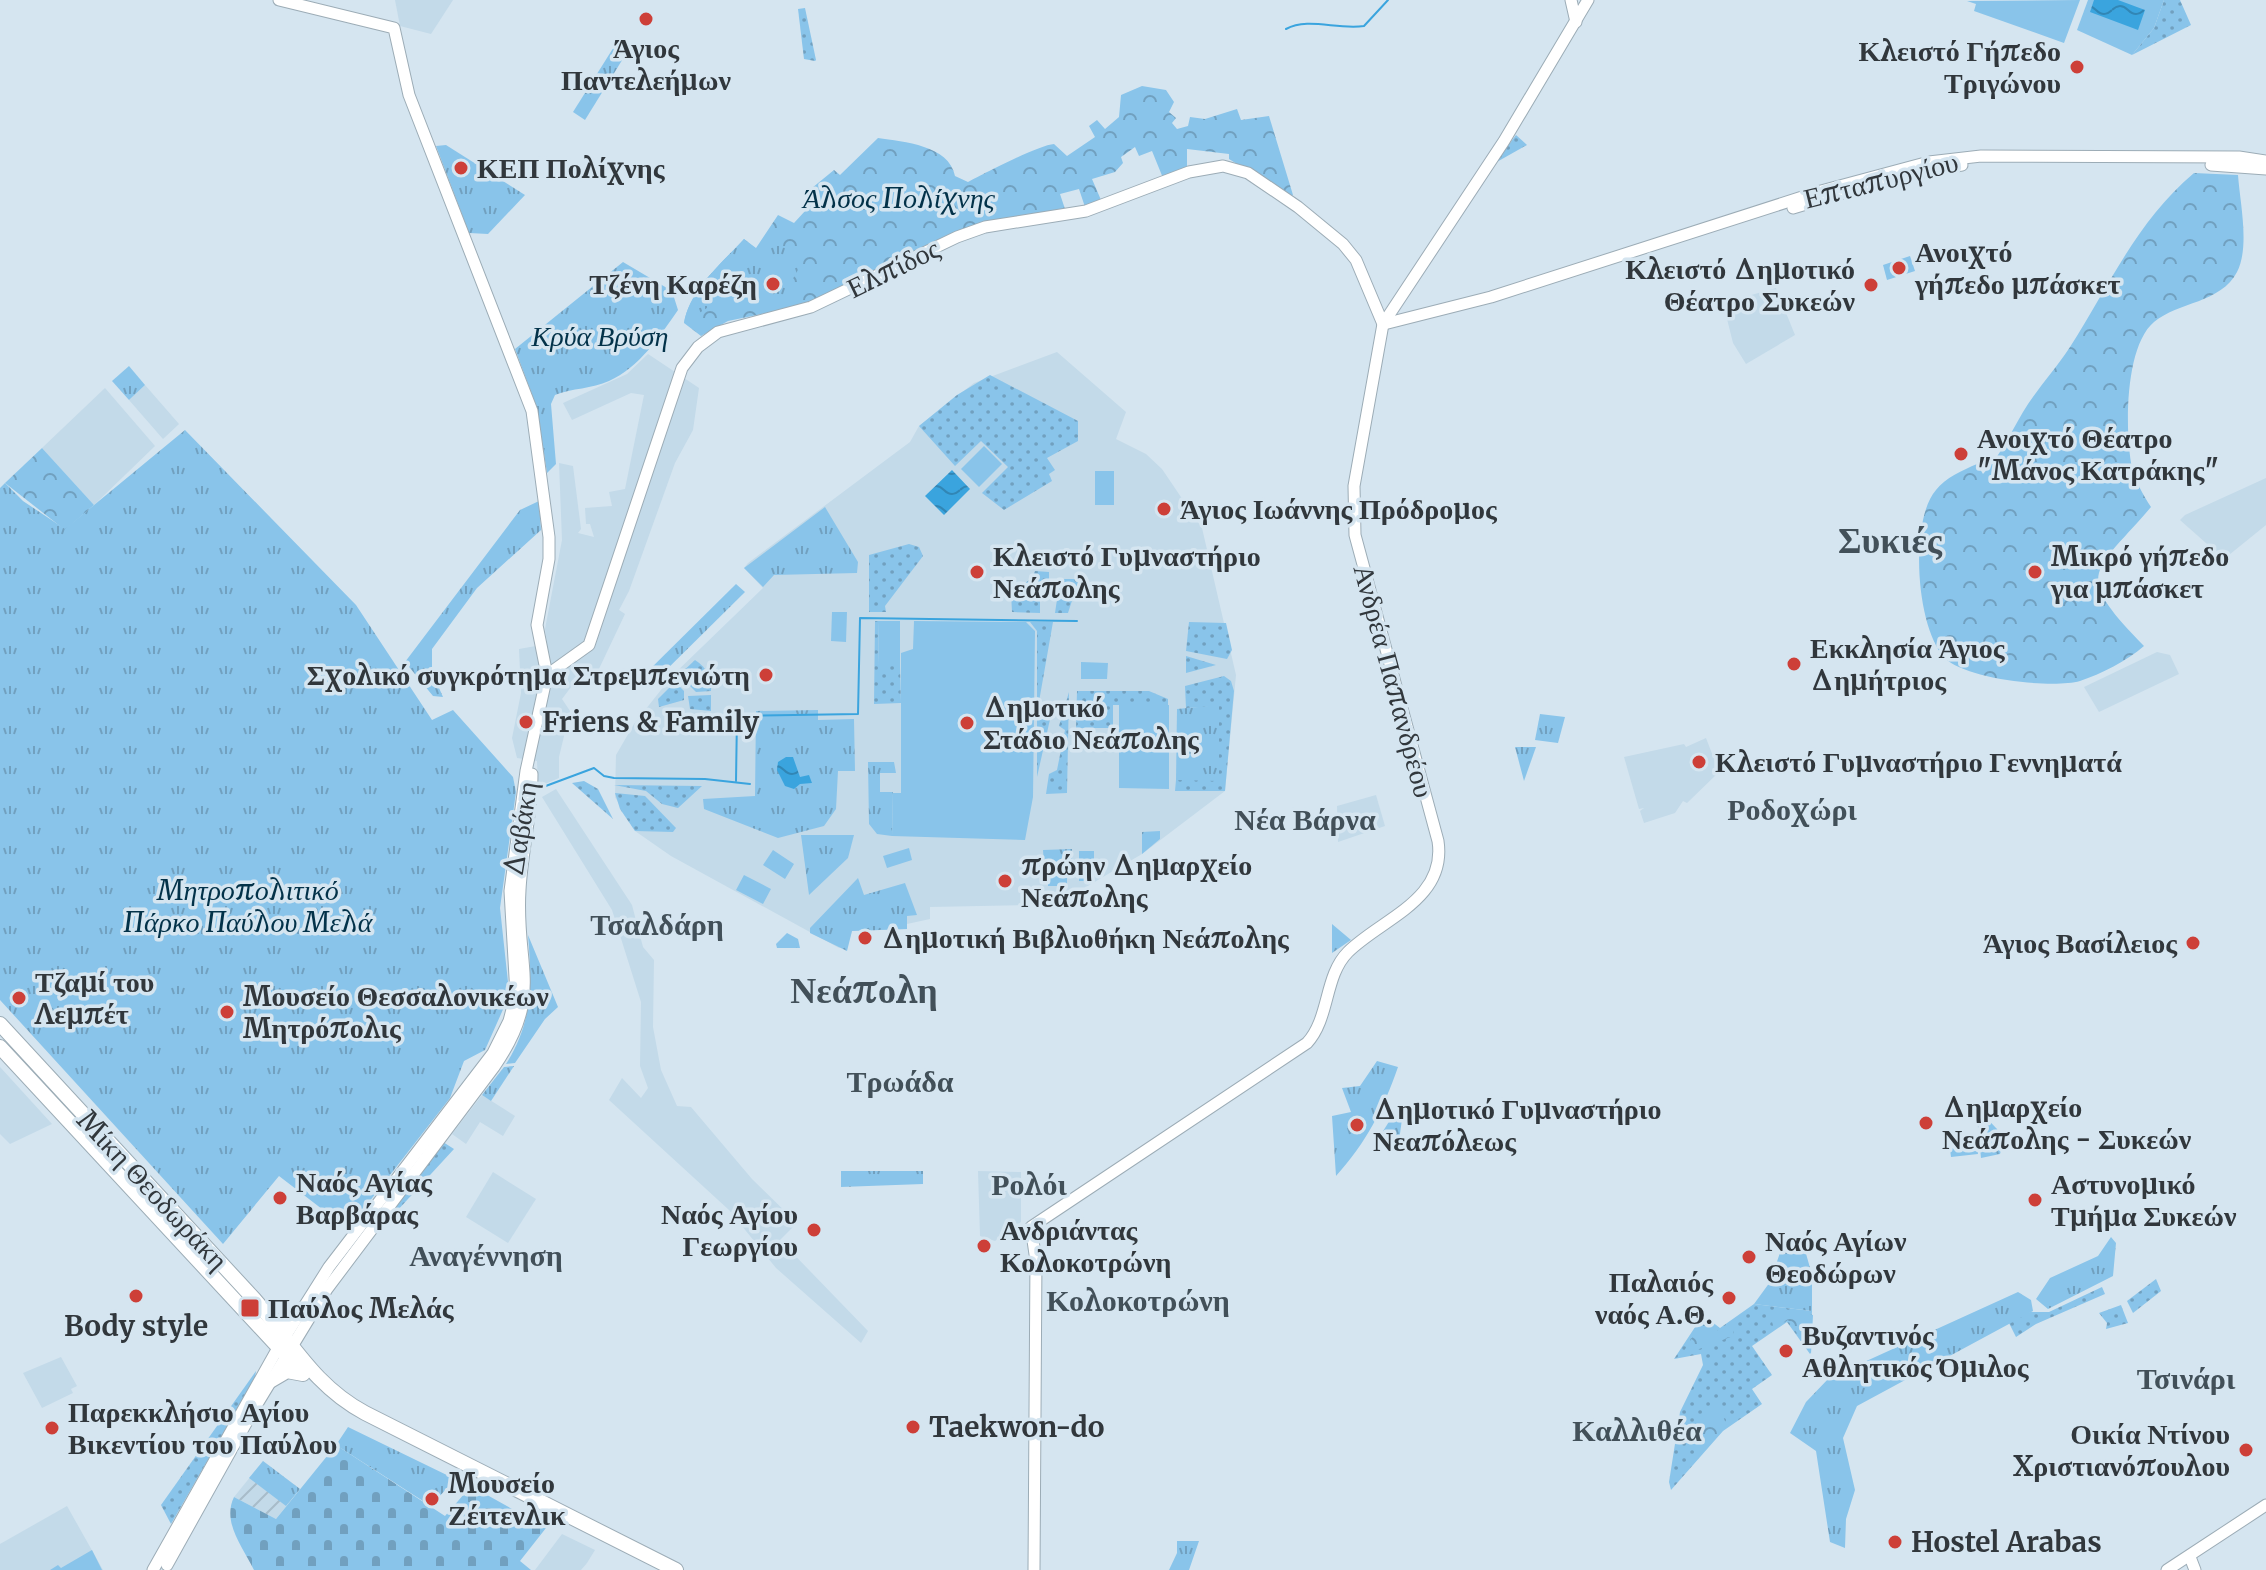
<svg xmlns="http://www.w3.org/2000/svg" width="2266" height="1570" viewBox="0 0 2266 1570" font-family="Merriweather,serif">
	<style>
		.built { fill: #c3dae9 }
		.industrial { fill: url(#industrial-furrows) }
		.grass { fill: url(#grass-dots) }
		.forest { fill: url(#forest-crowns) }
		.cemetery { fill: url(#cemetery-stones) }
		.park { fill: url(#park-tufts) }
		.pitch { fill: #89c4ea }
		.water { fill: url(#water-waves) }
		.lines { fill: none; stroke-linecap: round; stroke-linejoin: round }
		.stream { stroke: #3aa4de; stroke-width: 2 }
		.secondary-casing { stroke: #9cacb6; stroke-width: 13 }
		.highway-casing { stroke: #9cacb6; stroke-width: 16 }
		.secondary { stroke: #fff; stroke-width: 11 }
		.highway { stroke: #fff; stroke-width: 14 }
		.poi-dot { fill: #cd3f38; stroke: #d5e5f0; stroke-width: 3 }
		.labels { text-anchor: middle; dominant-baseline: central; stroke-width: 7; stroke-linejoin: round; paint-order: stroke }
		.poi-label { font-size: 28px; font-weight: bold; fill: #31373c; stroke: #d5e5f0; text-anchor: start }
		.street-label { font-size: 28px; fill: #31373c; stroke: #d5e5f0 }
		.park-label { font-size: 28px; font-style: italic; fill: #033249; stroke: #d5e5f0 }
		.neighbourhood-label { font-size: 30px; font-weight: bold; fill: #425059; stroke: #d5e5f0 }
		.district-label { font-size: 36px; font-weight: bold; fill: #425059; stroke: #d5e5f0 }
	</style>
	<defs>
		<pattern id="industrial-furrows" width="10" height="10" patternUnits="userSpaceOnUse" patternTransform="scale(2)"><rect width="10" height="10" fill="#c3dae9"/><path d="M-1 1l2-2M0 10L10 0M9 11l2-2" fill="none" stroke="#a8bcc9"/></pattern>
		<pattern id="grass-dots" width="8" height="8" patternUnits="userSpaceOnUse" patternTransform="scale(2)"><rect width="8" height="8" fill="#89c4ea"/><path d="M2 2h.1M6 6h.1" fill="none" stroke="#71a0bf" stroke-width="1.8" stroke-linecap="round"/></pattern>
		<pattern id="forest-crowns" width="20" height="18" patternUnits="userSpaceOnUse" patternTransform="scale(2)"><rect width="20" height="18" fill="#89c4ea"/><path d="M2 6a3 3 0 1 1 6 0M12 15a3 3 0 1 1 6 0" fill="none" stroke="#71a0bf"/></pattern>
		<pattern id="cemetery-stones" width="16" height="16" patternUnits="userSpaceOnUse" patternTransform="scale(2)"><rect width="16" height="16" fill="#89c4ea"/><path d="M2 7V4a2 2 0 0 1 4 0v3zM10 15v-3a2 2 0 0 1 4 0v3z" fill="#71a0bf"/></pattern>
		<pattern id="park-tufts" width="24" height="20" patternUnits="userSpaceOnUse" patternTransform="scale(2)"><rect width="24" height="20" fill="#89c4ea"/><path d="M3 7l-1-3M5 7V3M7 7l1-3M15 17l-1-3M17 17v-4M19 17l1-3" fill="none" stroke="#71a0bf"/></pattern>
		<pattern id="water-waves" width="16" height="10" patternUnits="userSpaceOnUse" patternTransform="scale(2)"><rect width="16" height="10" fill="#3aa4de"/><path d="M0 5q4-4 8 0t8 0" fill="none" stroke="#3186b5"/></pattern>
	</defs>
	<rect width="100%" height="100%" fill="#d5e5f0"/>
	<g class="built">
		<path d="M395,0H453L431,34L400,26Z"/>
		<path d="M1776,288L1795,335L1746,364L1733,343L1723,303Z"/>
		<path d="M1057,352L1126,412L1116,439L1146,454L1162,469L1202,528L1236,675L1225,791L1142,854L1081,890V904L930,907V919L907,924V929L852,931L848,944L839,948L671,856L635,831L615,797L616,755L634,724L672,676L763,588L744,568L748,563L910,442L919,426L974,383Z"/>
		<path d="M648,354L699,388L693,430L675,463L629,591L619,610L625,614L597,673L586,667L562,699L570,711L559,757V778L538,787L537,761L517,758L512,738L521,693L519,649L547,644L545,629L562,540L559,463L573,466L581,529L578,533L594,537L590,524H586L585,508L612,506L609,492L625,489L644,395L631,393L572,420L563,403L627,374Z"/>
		<path d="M145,385L179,424L163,439L129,400Z"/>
		<path d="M105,388L155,446L94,505L42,448Z"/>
		<path d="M2266,478V525L2224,559L2180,520L2185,515Z"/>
		<path d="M2157,652L2170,655L2179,674L2099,712L2084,687Z"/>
		<path d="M1706,738L1719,772L1687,803L1683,801L1675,813L1644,823L1640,811L1644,808L1639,809L1624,757L1684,744L1686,747Z"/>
		<path d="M556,789L632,905L643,947L654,960L653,1027L661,1070L677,1106L691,1107L752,1179L797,1223L780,1240L868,1331L861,1343L776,1268L729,1210L609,1100L622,1078L641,1098L648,1088L640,1066L641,1002L612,910L542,797Z"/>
		<path d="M1376,795L1385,826L1338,842L1337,806Z"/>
		<path d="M0,1067L52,1124L10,1144L0,1134Z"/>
		<path d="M482,1095L515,1116L503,1136L480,1122L466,1144L452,1134Z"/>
		<path d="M978,1171L1021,1172V1222L995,1241L980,1236Z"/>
		<path d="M493,1172L536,1199L508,1243L466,1217Z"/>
		<path d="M61,1357L77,1386L71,1389L73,1393L42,1408L23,1373Z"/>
		<path d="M67,1506L103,1570H0V1544Z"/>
		<path d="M562,1534L595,1550L587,1563L581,1570H535Z"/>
	</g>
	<path class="industrial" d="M263,1461L300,1489L276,1519L234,1497Z"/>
	<g class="grass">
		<path d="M2164,0H2180L2191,25L2132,55L2154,28Z"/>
		<path d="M805,8L816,60L815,61L804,59L798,9Z"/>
		<path d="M1516,135L1527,145L1495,163Z"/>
		<path d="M990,375L1078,421V441L1047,458L1055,470L1049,474L1052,481L1004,510L982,493L1008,467L981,441L955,466L919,426L957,395Z"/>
		<path d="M909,544L919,547L923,556L885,606L886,612H869V555Z"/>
		<path d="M1035,571L1049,572V581L1040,590V613L1012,612L1011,593L1032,578Z"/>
		<path d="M1060,579H1079L1068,613H1055Z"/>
		<path d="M875,621H879L878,666H900L901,703L874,704Z"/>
		<path d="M1053,622L1037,713L1051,715L1037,777V631L1030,622Z"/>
		<path d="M1189,622L1226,623L1232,650L1227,659L1186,651Z"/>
		<path d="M1186,656L1216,665L1186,673Z"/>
		<path d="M695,660C707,668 712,677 711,691L696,692L679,675Z"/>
		<path d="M1224,676L1231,681L1234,691L1225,791H1175L1176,780H1219V706L1186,708L1185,686Z"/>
		<path d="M675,682L684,691V700L659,707L658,699Z"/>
		<path d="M1077,691H1149L1168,699V705H1113V728H1076Z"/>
		<path d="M1069,692L1067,793L1046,794L1049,774L1057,770L1065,730L1059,726Z"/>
		<path d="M711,695V711L690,709L688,696Z"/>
		<path d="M584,781L598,789L613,819L572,783Z"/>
		<path d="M614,785L702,786L678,808L662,804L646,791Z"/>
		<path d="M615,793L645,796L676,828L673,832L635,831L620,809Z"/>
		<path d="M443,1142L454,1149L373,1237L331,1291Z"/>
		<path d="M2156,1279L2161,1291L2133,1313L2127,1301Z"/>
		<path d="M2102,1287L2105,1294L2036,1324L2016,1337L2008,1321L2030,1312H2049Z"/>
		<path d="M1754,1304L1812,1311L1810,1354L1787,1322L1752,1346L1772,1375L1752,1389L1762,1404L1723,1431L1671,1490L1669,1482L1680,1412L1703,1365L1701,1354L1674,1359L1703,1315L1720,1328Z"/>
		<path d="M2121,1305L2128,1323L2106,1329L2107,1323L2099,1313Z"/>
		<path d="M256,1371L255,1378L171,1524L161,1505Z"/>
	</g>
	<g class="forest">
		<path d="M1142,86L1166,90L1174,102L1169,112L1176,118L1172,123L1177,129L1188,126L1190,117L1205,119L1237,109L1241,120L1269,116L1293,195L1290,197L1229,159V154L1187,149V168L1163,178L1152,151L1139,156L1135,147L1121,157L1123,163L1115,172L1092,179L1101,200L1085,207L1079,189L1060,194L1065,209L1010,218L953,236L817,299L796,307L728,321L701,336L684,323C690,289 722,263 744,239L756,248L778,215L794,223L817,198L812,188L834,170L840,175L878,138C904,142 949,145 955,176L968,182C985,173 1039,145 1054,144L1067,156L1095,137L1089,126L1097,120L1105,129L1119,117L1121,95Z"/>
		<path d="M2194,173L2238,175C2240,203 2250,247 2237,272C2221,303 2178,302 2154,322C2124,347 2125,434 2132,468C2136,482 2143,495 2151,507C2093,575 2072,572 2144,646C2127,661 2101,674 2080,681C2052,689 1965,679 1945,658C1916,629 1909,521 1936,490C1945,478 1963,470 1977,464L1983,474C2001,455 2010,434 2023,412C2037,389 2055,370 2070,347C2109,286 2137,221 2194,173Z"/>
		<path d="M42,448L94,505L65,530L5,483Z"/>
		<path d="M1777,1311L1813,1315L1811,1354L1788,1320L1774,1329L1771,1318Z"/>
		<path d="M1704,1318L1719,1332L1735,1323L1733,1336L1681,1356Z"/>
		<path d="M1716,1399L1727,1426L1700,1455L1695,1436Z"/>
	</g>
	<path class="cemetery" d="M336,1445L445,1516L471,1486L546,1528L520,1561L531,1570H254C242,1546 222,1522 234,1497L276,1519Z"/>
	<g class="park">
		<path d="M617,42L629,49L585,120L573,112Z"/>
		<path d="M446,145L525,195L488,234L469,233L436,146Z"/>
		<path d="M768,235L803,261L774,312L755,301L720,315L713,304L684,323C690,289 722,263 744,239L756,249Z"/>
		<path d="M623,262L672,291L678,310C660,336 639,368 609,381C592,389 572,388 555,395L551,404L556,464L547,473L537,408L515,349Z"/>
		<path d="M129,366L145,385L129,400L112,381Z"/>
		<path d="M185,430L356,605L432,720L453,710L513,777L516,792L500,908L508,982L505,1005L485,1050L464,1061L450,1098L348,1229L279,1176L223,1244L0,1000V488L5,483L23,501L65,529Z"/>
		<path d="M539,501L541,530L477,588L432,649V672L443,697L433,696L405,662L520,510Z"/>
		<path d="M825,507L858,562L857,573L774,575L763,587L744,568Z"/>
		<path d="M736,584L745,592L650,686L639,680Z"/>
		<path d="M1219,705V781L1176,780L1177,709Z"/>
		<path d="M818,710V720L854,719L855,771H838L836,809L824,826L778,838L704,809L703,799L755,796L756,711Z"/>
		<path d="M1540,714L1565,717L1558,743L1535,740Z"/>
		<path d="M1515,747H1536L1524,781Z"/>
		<path d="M868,762H894L896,773H880V792H893L892,836L877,834L869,824Z"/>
		<path d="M1160,831V839L1142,854V832Z"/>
		<path d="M801,835H854L848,858L809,895Z"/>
		<path d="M1072,849V863L1044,864L1043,850Z"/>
		<rect x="1048" y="866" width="19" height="20"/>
		<path d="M858,878L864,895L905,883L917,915L907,916V929L852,931L847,951L810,933V928Z"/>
		<path d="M1332,924L1351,940L1332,953Z"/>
		<path d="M787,933L798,939L800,948H777L776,944Z"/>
		<path d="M528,935L558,1007L545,1019L515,1063L506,1064C533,1022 532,983 528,935Z"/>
		<path d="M1377,1061L1398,1067C1383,1110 1366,1143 1336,1176L1332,1116L1351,1112L1342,1088L1360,1086Z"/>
		<path d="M514,1066L491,1101L482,1095L504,1067Z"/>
		<path d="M1976,1107L1997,1129L2003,1143L2000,1154L1981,1158Z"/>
		<path d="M1402,1119L1399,1141L1375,1144L1390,1120Z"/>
		<path d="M841,1171H923V1184L841,1187Z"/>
		<path d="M2111,1237L2116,1243L2113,1276L2048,1309L2036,1299L2050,1278L2098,1256Z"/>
		<path d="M1784,1241L1805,1250L1812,1275V1311L1754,1304L1770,1282Z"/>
		<path d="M2018,1292L2031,1300L2033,1311L1857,1406L1843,1438L1855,1490L1846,1519L1845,1548L1830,1542L1816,1451L1790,1433L1806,1402L1829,1378Z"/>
		<path d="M348,1427L455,1479L439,1497L431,1492L423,1501L336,1445Z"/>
		<path d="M263,1461L300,1489L286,1506L249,1478Z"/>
		<path d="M1177,1541H1199L1189,1570H1169L1177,1553Z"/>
	</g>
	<g class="pitch">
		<path d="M2080,0L2064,43L1974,11L1976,4L1967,1Z"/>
		<path d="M2088,0H2164L2154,28L2132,55L2077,30Z"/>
		<path d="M1910,256L1915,271L1887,280L1883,265Z"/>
		<path d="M984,446L1002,464L979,487L961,469Z"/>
		<rect x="1095" y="471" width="19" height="34"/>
		<path d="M2039,559L2049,571L2031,585L2022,573Z"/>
		<path d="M832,612H847L846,642L831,641Z"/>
		<path d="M879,621H900V666H878Z"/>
		<path d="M914,621L1026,622L1035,631L1033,797L1025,840L892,836L893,793H901V653L913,649Z"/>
		<path d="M1081,662L1108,663L1107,679H1081Z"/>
		<path d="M1119,705H1169V789L1119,788Z"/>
		<path d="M909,848L912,860L887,868L883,856Z"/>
		<path d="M773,850L794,864L785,879L763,865Z"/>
		<rect x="1079" y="851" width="15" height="30"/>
		<path d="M744,875L771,889L763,904L736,890Z"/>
		<path d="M1976,1138L1978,1154L1951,1157L1949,1141Z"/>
		<path d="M92,1550L102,1570H50L58,1565L61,1568Z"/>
	</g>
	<g class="water">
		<path d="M2094,0H2118L2145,10L2138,30L2090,12Z"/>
		<path d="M952,470L970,489L944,515L925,496Z"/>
		<path d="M786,757H793L800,777L809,775L812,783L800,784L794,789L785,786L777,770L778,762Z"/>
	</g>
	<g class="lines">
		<g class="stream">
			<path d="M1286,29C1308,17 1337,30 1364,26L1388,0"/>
			<path d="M736,781L737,716L858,714L860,618L1077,621"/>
			<path d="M535,790L594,768L604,776L614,778L705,779L750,784"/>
		</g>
		<defs>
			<g id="secondary">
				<path d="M1571,0L1576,22"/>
				<path d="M2211,165L2266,169"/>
				<path d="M1916,173L1962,165"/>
				<path d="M1793,208L1883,181"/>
				<path d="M1384,324L1491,297L1821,191L1929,162L1981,156L2239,157L2266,161"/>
				<path d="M547,675L589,645L682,368L698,347L718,332L811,307L957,237L985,227L1086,211L1189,172L1223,166L1248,173L1298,207L1343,244L1356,260L1383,324"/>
				<path d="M1036,1261L1031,1227L1307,1043C1330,1018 1324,976 1348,952C1381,919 1447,900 1438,841L1355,535L1354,486L1383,324L1504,141L1588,0"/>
				<path d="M2190,1557L2195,1570"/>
				<path d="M167,1565L254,1409L327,1289L494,1067C545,994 515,966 520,890C522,851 532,813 532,774"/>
				<path d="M153,1570L278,1348L329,1267L493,1053L509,1021L516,994L510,891L526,771L547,675L537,625L549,559V537L532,411L409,95L394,28L279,0"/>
				<path d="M1034,1570L1036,1255"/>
				<path d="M2167,1570L2266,1505"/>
			</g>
			<g id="highway">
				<path d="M0,1024L255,1300C291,1341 314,1386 365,1413L676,1570"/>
				<path d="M0,1047L295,1365"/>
				<path d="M273,1321H286L301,1311"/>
				<path d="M270,1381L287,1371L303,1374"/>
			</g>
		</defs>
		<use href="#secondary" class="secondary-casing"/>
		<use href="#highway" class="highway-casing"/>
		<use href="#secondary" class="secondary"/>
		<use href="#highway" class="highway"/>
	</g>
	<g class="poi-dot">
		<circle cx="646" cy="19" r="8"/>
		<circle cx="2077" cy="67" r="8"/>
		<circle cx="461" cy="168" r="8"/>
		<circle cx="1899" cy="268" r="8"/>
		<circle cx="773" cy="284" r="8"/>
		<circle cx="1871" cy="285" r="8"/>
		<circle cx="1961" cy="454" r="8"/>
		<circle cx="1164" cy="509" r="8"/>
		<circle cx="977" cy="572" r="8"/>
		<circle cx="2035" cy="572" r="8"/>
		<circle cx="1794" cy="664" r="8"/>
		<circle cx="766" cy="675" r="8"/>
		<circle cx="526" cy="722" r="8"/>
		<circle cx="967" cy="723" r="8"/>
		<circle cx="1699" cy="762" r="8"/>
		<circle cx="1005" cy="881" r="8"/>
		<circle cx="865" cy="938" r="8"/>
		<circle cx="2193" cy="943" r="8"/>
		<circle cx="19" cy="998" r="8"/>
		<circle cx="227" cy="1012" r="8"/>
		<circle cx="1926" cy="1123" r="8"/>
		<circle cx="1357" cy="1125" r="8"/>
		<circle cx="280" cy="1198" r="8"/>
		<circle cx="2035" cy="1200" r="8"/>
		<circle cx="814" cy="1230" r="8"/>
		<circle cx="984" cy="1246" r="8"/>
		<circle cx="1749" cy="1257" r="8"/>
		<circle cx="136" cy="1296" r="8"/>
		<circle cx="1729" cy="1298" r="8"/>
		<rect x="240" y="1298" width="20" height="20" rx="4"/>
		<circle cx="1786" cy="1351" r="8"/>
		<circle cx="913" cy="1427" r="8"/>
		<circle cx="52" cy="1428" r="8"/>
		<circle cx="2246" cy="1450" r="8"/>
		<circle cx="432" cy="1499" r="8"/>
		<circle cx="1895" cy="1542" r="8"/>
	</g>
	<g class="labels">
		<g class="poi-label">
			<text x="646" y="48" text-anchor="middle">Άγιος<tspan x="646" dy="32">Παντελεήμων</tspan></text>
			<text x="2061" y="51" text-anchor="end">Κλειστό Γήπεδο<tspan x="2061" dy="32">Τριγώνου</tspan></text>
			<text x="477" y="168">ΚΕΠ Πολίχνης</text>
			<text x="1915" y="252">Ανοιχτό<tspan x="1915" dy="32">γήπεδο μπάσκετ</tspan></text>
			<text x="1855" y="269" text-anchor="end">Κλειστό Δημοτικό<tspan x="1855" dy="32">Θέατρο Συκεών</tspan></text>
			<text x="757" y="284" text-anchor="end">Τζένη Καρέζη</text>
			<text x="1977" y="438">Ανοιχτό Θέατρο<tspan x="1977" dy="32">"Μάνος Κατράκης"</tspan></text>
			<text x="1180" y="509">Άγιος Ιωάννης Πρόδρομος</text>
			<text x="993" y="556">Κλειστό Γυμναστήριο<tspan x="993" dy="32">Νεάπολης</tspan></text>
			<text x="2051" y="556">Μικρό γήπεδο<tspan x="2051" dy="32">για μπάσκετ</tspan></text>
			<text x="1810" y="648">Εκκλησία Άγιος<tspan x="1810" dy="32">Δημήτριος</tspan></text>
			<text x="750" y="675" text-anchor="end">Σχολικό συγκρότημα Στρεμπενιώτη</text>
			<text x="983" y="707">Δημοτικό<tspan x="983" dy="32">Στάδιο Νεάπολης</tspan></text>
			<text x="542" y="722">Friens &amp; Family</text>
			<text x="1715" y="762">Κλειστό Γυμναστήριο Γεννηματά</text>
			<text x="1021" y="865">πρώην Δημαρχείο<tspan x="1021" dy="32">Νεάπολης</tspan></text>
			<text x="881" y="938">Δημοτική Βιβλιοθήκη Νεάπολης</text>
			<text x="2177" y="943" text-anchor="end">Άγιος Βασίλειος</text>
			<text x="35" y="982">Τζαμί του<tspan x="35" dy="32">Λεμπέτ</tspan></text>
			<text x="243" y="996">Μουσείο Θεσσαλονικέων<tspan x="243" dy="32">Μητρόπολις</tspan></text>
			<text x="1942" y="1107">Δημαρχείο<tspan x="1942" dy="32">Νεάπολης - Συκεών</tspan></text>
			<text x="1373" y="1109">Δημοτικό Γυμναστήριο<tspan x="1373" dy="32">Νεαπόλεως</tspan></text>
			<text x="296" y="1182">Ναός Αγίας<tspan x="296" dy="32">Βαρβάρας</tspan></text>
			<text x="2051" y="1184">Αστυνομικό<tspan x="2051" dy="32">Τμήμα Συκεών</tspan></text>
			<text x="798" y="1214" text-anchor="end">Ναός Αγίου<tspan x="798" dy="32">Γεωργίου</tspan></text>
			<text x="1000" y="1230">Ανδριάντας<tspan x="1000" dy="32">Κολοκοτρώνη</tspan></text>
			<text x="1765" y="1241">Ναός Αγίων<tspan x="1765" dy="32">Θεοδώρων</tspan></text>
			<text x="1713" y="1282" text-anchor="end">Παλαιός<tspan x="1713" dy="32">ναός Α.Θ.</tspan></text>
			<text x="268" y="1308">Παύλος Μελάς</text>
			<text x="136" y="1326" text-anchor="middle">Body style</text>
			<text x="1802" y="1335">Βυζαντινός<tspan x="1802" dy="32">Αθλητικός Όμιλος</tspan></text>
			<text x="68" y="1412">Παρεκκλήσιο Αγίου<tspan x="68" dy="32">Βικεντίου του Παύλου</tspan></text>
			<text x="929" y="1427">Taekwon-do</text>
			<text x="2230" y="1434" text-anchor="end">Οικία Ντίνου<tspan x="2230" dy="32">Χριστιανόπουλου</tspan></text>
			<text x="448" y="1483">Μουσείο<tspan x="448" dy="32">Ζέιτενλικ</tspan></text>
			<text x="1911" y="1542">Hostel Arabas</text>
		</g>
		<g class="street-label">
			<text transform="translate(1881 180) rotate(-14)">Επταπυργίου</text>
			<text transform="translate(893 268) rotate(-26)">Ελπίδος</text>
			<text transform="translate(1394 681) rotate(75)">Ανδρέα Παπανδρέου</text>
			<text transform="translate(520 829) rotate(-81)">Δαβάκη</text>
			<text transform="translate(153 1190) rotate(47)">Μίκη Θεοδωράκη</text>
		</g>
		<g class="park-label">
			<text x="899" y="198">Άλσος Πολίχνης</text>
			<text x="600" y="336">Κρύα Βρύση</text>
			<text x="248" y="890">Μητροπολιτικό<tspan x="248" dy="32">Πάρκο Παύλου Μελά</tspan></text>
		</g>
		<g class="neighbourhood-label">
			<text x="1792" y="809">Ροδοχώρι</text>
			<text x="1305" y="819">Νέα Βάρνα</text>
			<text x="657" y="924">Τσαλδάρη</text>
			<text x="900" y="1081">Τρωάδα</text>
			<text x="1029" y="1184">Ρολόι</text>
			<text x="486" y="1255">Αναγέννηση</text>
			<text x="1138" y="1300">Κολοκοτρώνη</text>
			<text x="2186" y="1378">Τσινάρι</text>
			<text x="1637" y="1430">Καλλιθέα</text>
		</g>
		<g class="district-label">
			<text x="1890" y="540">Συκιές</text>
			<text x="864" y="990">Νεάπολη</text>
		</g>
	</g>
</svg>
